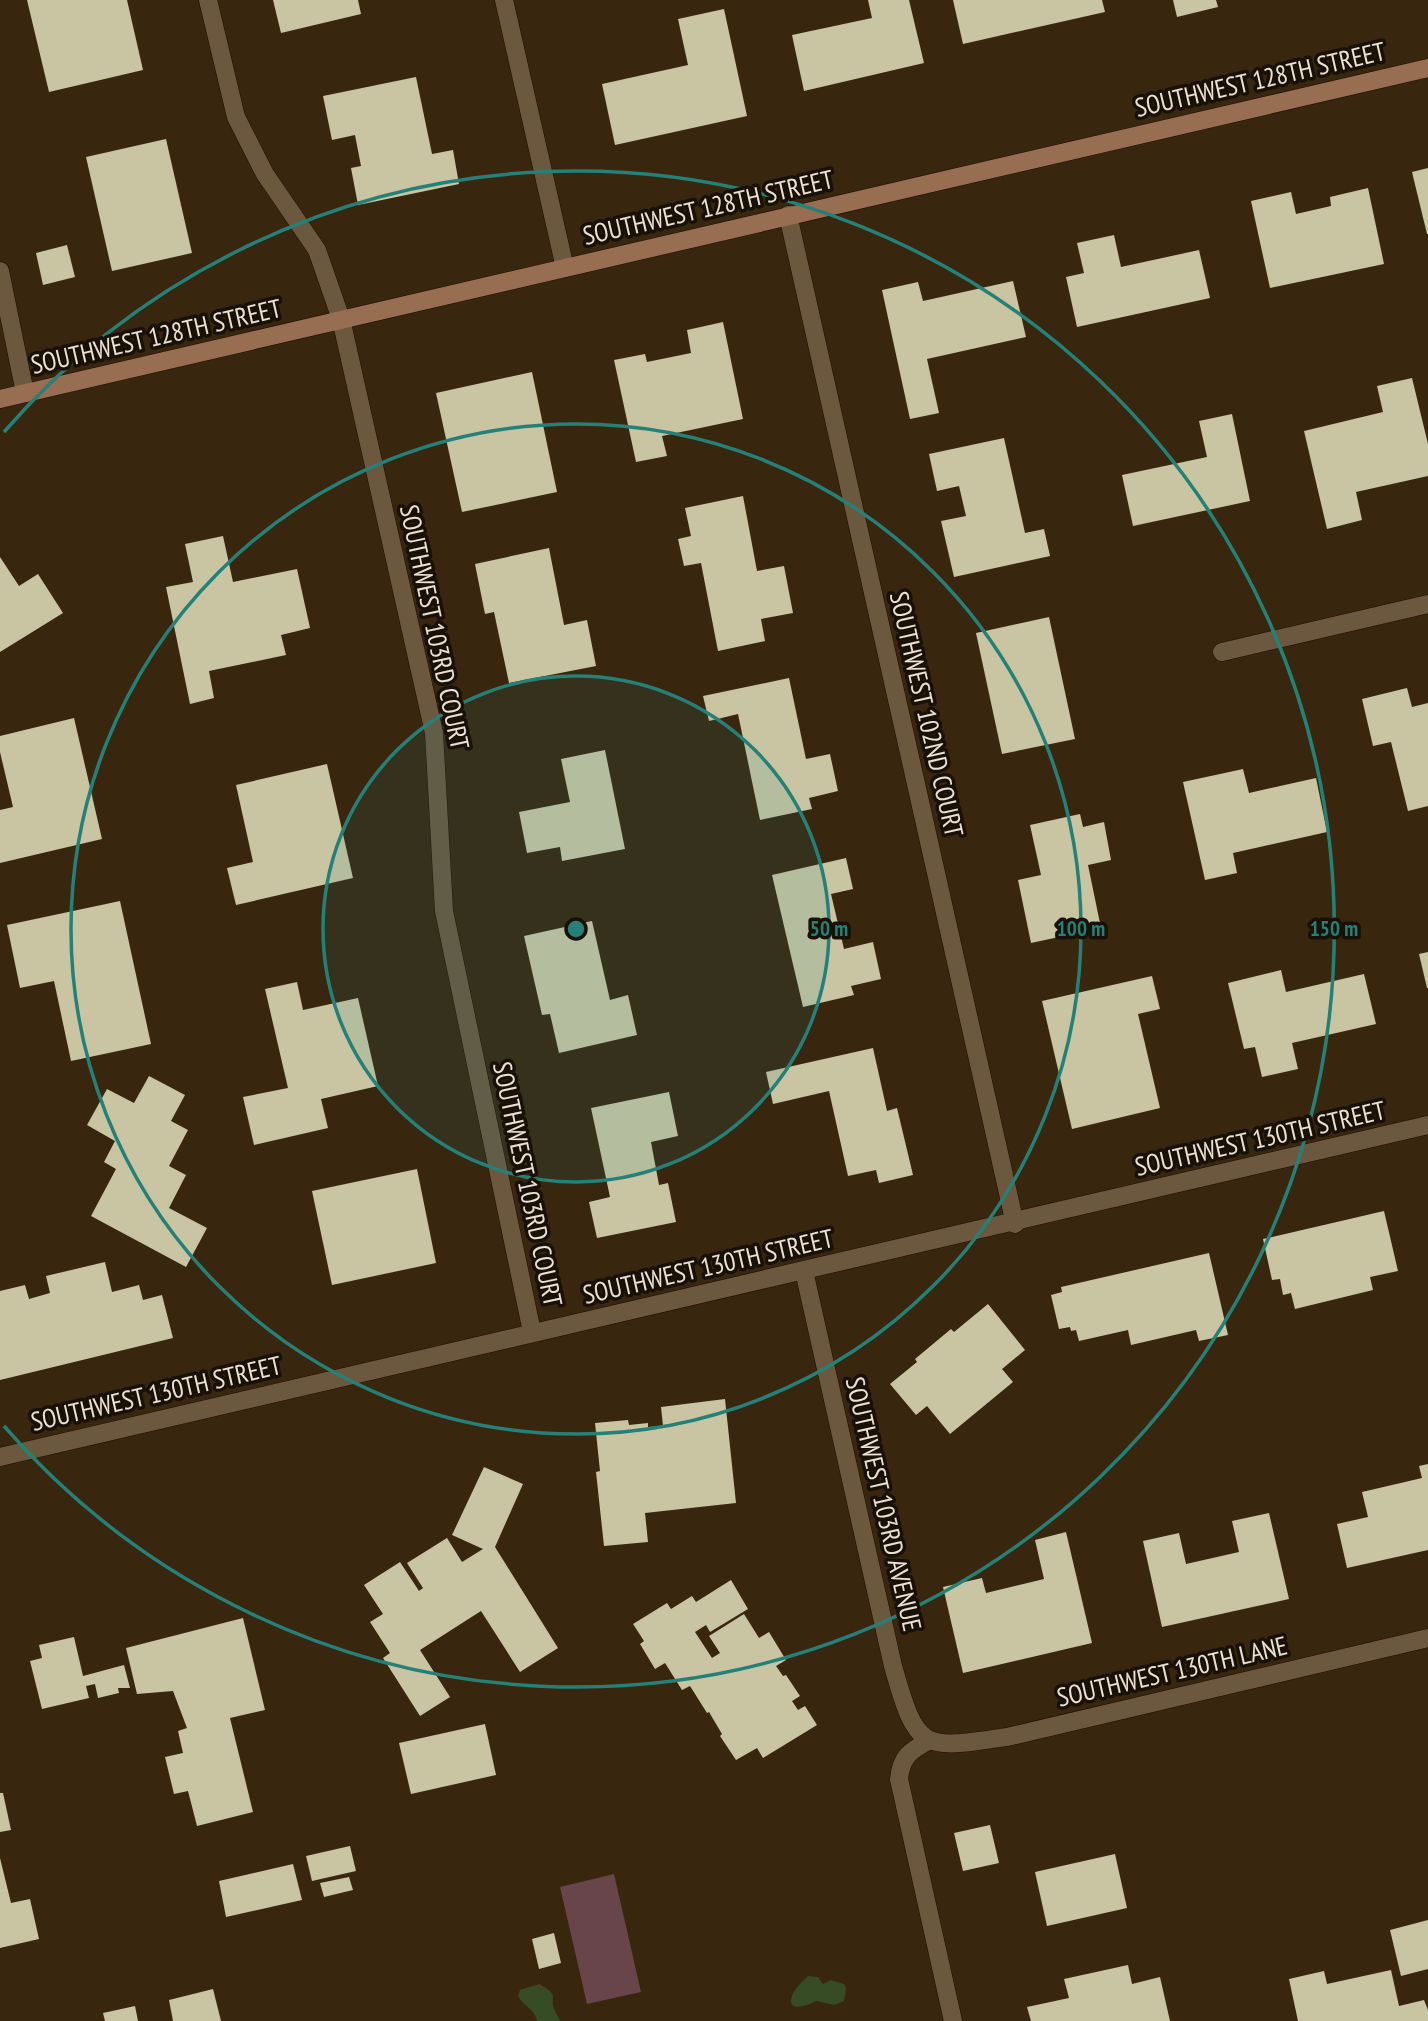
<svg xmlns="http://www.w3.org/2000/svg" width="1428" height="2021" viewBox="0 0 1428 2021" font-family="'PT Sans Narrow',sans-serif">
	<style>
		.green { fill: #67454a }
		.water { fill: #374b25 }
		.building { fill: #c9c5a3 }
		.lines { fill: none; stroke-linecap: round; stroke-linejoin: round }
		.street-casing { stroke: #1f0e00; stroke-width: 19 }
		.secondary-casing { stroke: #1f0e00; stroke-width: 19 }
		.street { stroke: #6c583f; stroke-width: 18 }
		.secondary { stroke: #986e52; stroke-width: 18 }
		.ring { fill: none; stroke: #258178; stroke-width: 3.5 }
		.labels { text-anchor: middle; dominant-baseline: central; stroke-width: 7; stroke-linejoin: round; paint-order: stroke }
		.street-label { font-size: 26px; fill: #ece0d2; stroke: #191107 }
		.centre { fill: #258178; stroke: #191107; stroke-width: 3.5 }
		.ring-label { font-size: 21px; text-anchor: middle; font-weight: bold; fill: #258178; stroke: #191107; stroke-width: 7; stroke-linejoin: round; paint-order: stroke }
	</style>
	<rect width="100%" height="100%" fill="#38260f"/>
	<path class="green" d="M614,1874L641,1992L587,2004L560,1887Z"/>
	<g class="water">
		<path d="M808,1976L818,1977L823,1984L831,1980L844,1984L846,1989L844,2001L834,2005L816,2001C807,2006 784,2014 793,1993C797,1986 802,1982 808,1976Z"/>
		<path d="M539,1984C562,1996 548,1997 555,2011C556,2014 559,2017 560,2021H537C535,2009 523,2006 518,1996L520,1990Z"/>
	</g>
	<g class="building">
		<path d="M27,0H127L143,70L49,92Z"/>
		<path d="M273,0H358L361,14L281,33Z"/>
		<path d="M868,0H909L924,63L804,91L792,35L872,18Z"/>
		<path d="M953,0H1102L1105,12L963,44Z"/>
		<path d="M1173,0H1216L1218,7L1177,17Z"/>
		<path d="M724,9L747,116L615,145L602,84L688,65L678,19Z"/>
		<path d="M416,77L432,154L453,150L459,184L358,205L351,168L361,166L355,135L332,140L323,96Z"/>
		<path d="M166,139L192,253L112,271L86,157Z"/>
		<path d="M1428,168V234H1427L1412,172Z"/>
		<path d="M1368,188L1384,264L1270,288L1251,201L1291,192L1296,214L1331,206L1330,197Z"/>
		<path d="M1114,235L1121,267L1199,250L1210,298L1077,327L1066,277L1084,273L1077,243Z"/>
		<path d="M67,245L75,277L43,285L36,253Z"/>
		<path d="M1013,281L1026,337L927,359L939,413L910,419L882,290L918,282L923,301Z"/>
		<path d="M723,322L743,419L662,436L667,456L636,462L614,360L645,354L647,362L691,353L687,330Z"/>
		<path d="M532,372L557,492L462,512L436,393Z"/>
		<path d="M1412,378L1428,444V476L1356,492L1362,520L1327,529L1304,431L1383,412L1377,386Z"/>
		<path d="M1232,414L1250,501L1133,526L1122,475L1207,457L1199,421Z"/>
		<path d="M1004,438L1025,533L1044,529L1050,556L954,577L941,521L966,516L959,486L937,491L929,454Z"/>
		<path d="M743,496L757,571L784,566L793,613L761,619L765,641L718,651L701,563L684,566L678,539L691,536L685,508Z"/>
		<path d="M223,536L233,582L297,569L310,628L281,635L286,655L209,671L214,698L190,704L166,587L193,582L185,544Z"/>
		<path d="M549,548L564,625L587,620L596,666L509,683L494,612L485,614L475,564Z"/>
		<path d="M0,557L19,586L38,574L63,613L0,652Z"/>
		<path d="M1049,617L1075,739L1002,754L976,633Z"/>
		<path d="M789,678L806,759L830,754L838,791L809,798L812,809L760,820L738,714L709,721L703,696Z"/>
		<path d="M1407,688L1412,707L1428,703V806L1408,811L1391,742L1373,746L1362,699Z"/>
		<path d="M74,718L102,839L0,863V810L13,807L0,752V736Z"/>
		<path d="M605,750L625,849L562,861L560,847L527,853L519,812L570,802L561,759Z"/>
		<path d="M327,764L353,878L236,905L227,868L253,862L236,785Z"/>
		<path d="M1243,769L1249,793L1316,778L1327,832L1233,853L1237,873L1205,880L1183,782Z"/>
		<path d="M1080,814L1083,827L1104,822L1111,860L1088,865L1101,928L1031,943L1018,880L1041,875L1030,825Z"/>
		<path d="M846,858L853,889L831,894L844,949L873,942L881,979L851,986L854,995L803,1007L772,875Z"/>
		<path d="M120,901L151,1044L71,1061L54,981L20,988L7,925Z"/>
		<path d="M592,921L610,1000L628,995L637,1035L559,1053L550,1014L542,1015L524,936Z"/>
		<path d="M1428,952V988H1427L1419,954Z"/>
		<path d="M1281,970L1286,992L1364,974L1376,1024L1292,1043L1298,1069L1262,1077L1255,1047L1244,1049L1228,983Z"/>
		<path d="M1152,976L1160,1009L1138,1014L1160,1108L1072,1129L1042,1001Z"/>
		<path d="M297,982L303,1010L358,998L378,1086L321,1099L328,1128L254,1145L243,1097L288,1088L265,989Z"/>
		<path d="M873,1048L887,1111L897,1108L913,1175L879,1183L876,1170L848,1176L829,1091L773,1104L766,1072Z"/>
		<path d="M149,1076L185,1095L171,1121L188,1130L169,1166L186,1175L169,1208L207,1228L186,1267L91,1216L116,1169L104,1162L115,1141L87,1125L107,1089L134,1103Z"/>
		<path d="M669,1092L678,1136L651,1142L659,1185L668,1183L676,1222L597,1238L589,1202L610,1197L591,1108Z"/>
		<path d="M417,1169L436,1263L332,1285L312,1191Z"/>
		<path d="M1384,1211L1398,1271L1370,1277L1373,1290L1295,1309L1291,1293L1283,1295L1280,1279L1272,1280L1263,1239Z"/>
		<path d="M1209,1253L1228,1335L1199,1341L1196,1330L1131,1345L1128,1330L1079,1341L1076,1330L1071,1331L1070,1327L1059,1329L1051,1295L1062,1292L1061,1287Z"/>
		<path d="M105,1262L112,1292L139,1285L143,1300L162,1295L173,1338L0,1380V1291L25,1285L29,1299L50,1293L46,1276Z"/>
		<path d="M988,1304L1025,1350L1002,1369L1013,1382L950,1434L927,1406L916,1415L890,1384L917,1362L915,1359L951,1329L954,1332Z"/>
		<path d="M725,1399L736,1503L645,1513L648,1542L604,1546L596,1472L600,1471L595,1423L628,1420L629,1425L648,1423V1427L663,1426L661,1407Z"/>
		<path d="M1428,1464V1550L1347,1568L1337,1524L1368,1517L1362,1492L1422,1478L1419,1466Z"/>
		<path d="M484,1467L523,1484L495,1547L558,1648L520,1672L481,1611L420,1650L450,1697L420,1716L383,1658L390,1653L370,1622L383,1614L364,1585L400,1562L419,1591L423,1588L407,1563L447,1538L462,1562L483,1549L452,1535Z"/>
		<path d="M1269,1513L1289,1599L1162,1627L1143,1541L1179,1533L1186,1564L1239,1552L1232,1521Z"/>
		<path d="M1066,1532L1092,1643L963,1673L943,1587L982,1578L986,1593L1044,1579L1035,1540Z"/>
		<path d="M731,1580L748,1609L710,1632L706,1625L695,1632L712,1658L720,1653L709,1636L744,1614L759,1638L769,1632L786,1660L776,1666L783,1676L786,1675L800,1696L792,1701L798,1710L805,1706L817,1725L763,1758L757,1748L736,1760L720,1736L722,1734L709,1712L707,1713L690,1686L682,1690L665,1663L655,1669L640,1644L644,1641L633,1624L667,1603L671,1609L692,1596L696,1602Z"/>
		<path d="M243,1618L265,1710L230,1718L253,1812L197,1826L188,1791L174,1794L165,1757L183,1753L178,1731L187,1728L173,1691L137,1694L126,1648Z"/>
		<path d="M74,1637L83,1676L124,1665L130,1688H118L119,1693L98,1698L95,1684L86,1686L89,1698L42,1709L30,1661L42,1658L39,1645Z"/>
		<path d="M485,1724L496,1775L411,1794L399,1743Z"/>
		<path d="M0,1793H3L11,1830L0,1832Z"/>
		<path d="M990,1825L999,1863L963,1871L954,1833Z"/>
		<path d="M350,1846L356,1871L312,1881L306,1856Z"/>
		<path d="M1115,1854L1127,1908L1047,1926L1035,1872Z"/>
		<path d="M0,1858L11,1903L30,1899L39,1939L0,1948Z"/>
		<path d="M293,1864L302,1900L226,1917L219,1881Z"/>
		<path d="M349,1877L353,1890L324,1897L320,1883Z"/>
		<path d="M1428,1920V1969L1401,1976L1390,1930Z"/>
		<path d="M554,1933L561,1963L539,1969L532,1939Z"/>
		<path d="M1128,1965L1132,1984L1160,1977L1170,2021H1031L1027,2007L1069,1998L1064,1979Z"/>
		<path d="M1391,1970L1399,2006L1424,2000L1428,2010V2021H1298L1289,1979L1324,1971L1327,1984Z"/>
		<path d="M213,1989L221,2021H173L169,2000Z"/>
		<path d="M135,2006L138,2021H105L103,2013Z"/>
	</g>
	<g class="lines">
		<defs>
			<g id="street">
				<path d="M208,0L236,117L265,174L317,250L341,319L434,733L444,911L532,1332"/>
				<path d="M504,0L565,268"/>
				<path d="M788,215L1015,1224"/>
				<path d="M0,271L25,393"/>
				<path d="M1222,652L1428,604"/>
				<path d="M804,1271L893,1666C917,1751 921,1750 1007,1737L1428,1638"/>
				<path d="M0,1457C476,1345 953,1239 1428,1125"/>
				<path d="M928,1741C910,1751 901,1757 899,1779L953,2021"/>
			</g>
			<path id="secondary" d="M0,399L1428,68"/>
		</defs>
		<use href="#street" class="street-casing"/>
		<use href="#secondary" class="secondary-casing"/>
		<use href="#street" class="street"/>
		<use href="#secondary" class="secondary"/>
	</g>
	<circle cx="576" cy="929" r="253" fill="#258178" fill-opacity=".12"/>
	<g class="ring">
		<circle cx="576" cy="929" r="253"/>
		<circle cx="576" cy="929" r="505"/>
		<path d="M4 432A758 758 0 1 1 4 1426"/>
	</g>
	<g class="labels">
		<g class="street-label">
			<text transform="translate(1260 79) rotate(-13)">SOUTHWEST 128TH STREET</text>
			<text transform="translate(708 207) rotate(-13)">SOUTHWEST 128TH STREET</text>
			<text transform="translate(156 336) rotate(-13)">SOUTHWEST 128TH STREET</text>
			<text transform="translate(435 627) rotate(78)">SOUTHWEST 103RD COURT</text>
			<text transform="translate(927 714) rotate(77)">SOUTHWEST 102ND COURT</text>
			<text transform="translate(1260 1138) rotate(-13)">SOUTHWEST 130TH STREET</text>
			<text transform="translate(528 1184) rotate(78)">SOUTHWEST 103RD COURT</text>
			<text transform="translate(708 1266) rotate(-13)">SOUTHWEST 130TH STREET</text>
			<text transform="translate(156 1393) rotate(-13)">SOUTHWEST 130TH STREET</text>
			<text transform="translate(884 1504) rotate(77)">SOUTHWEST 103RD AVENUE</text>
			<text transform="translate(1172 1671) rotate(-13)">SOUTHWEST 130TH LANE</text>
		</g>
	</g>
	<circle cx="576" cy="929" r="10" class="centre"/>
	<g class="ring-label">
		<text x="829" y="936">50 m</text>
		<text x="1081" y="936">100 m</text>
		<text x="1334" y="936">150 m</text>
	</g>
</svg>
